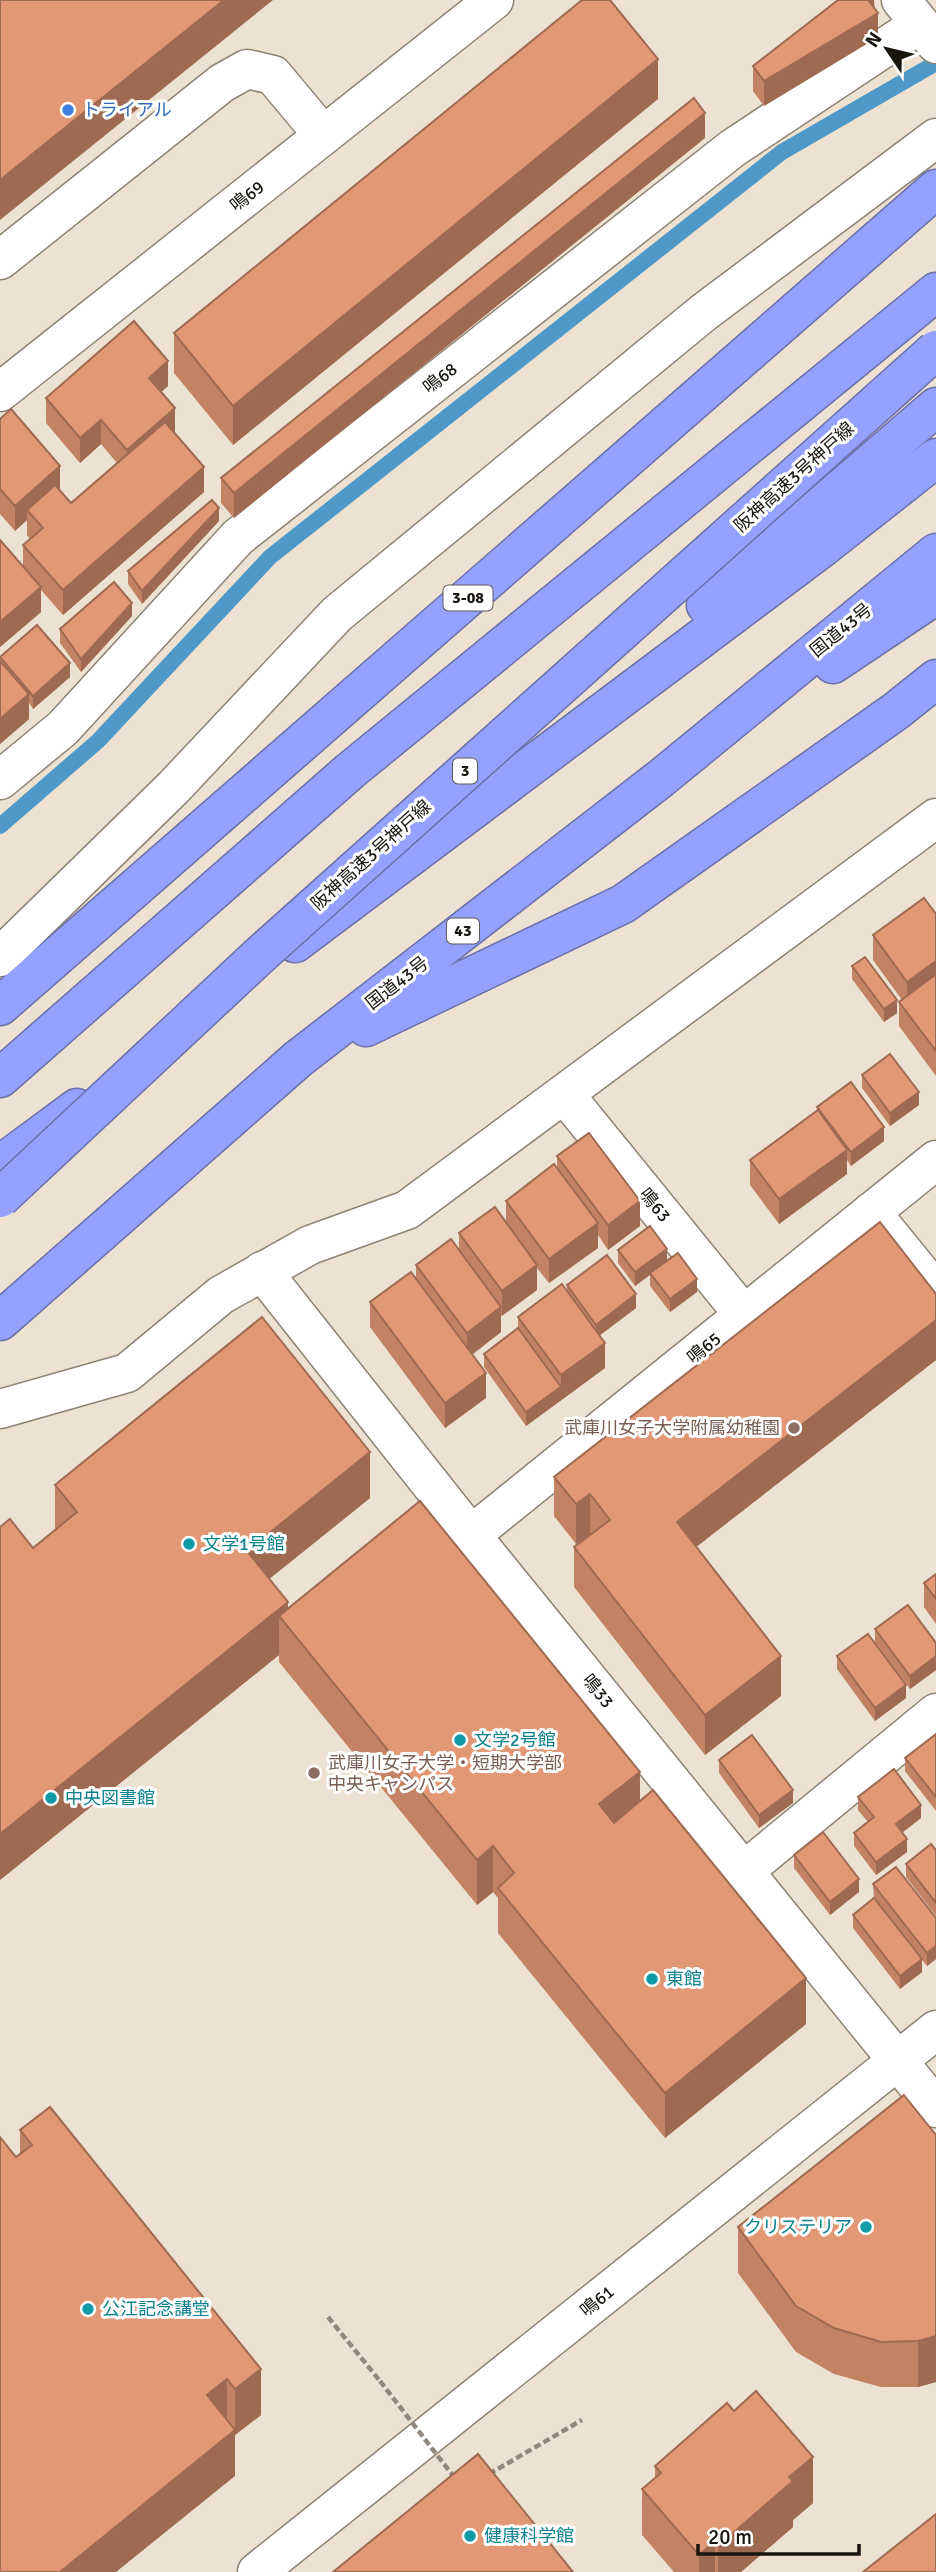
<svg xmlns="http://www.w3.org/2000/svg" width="936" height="2572" viewBox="0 0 936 2572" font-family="Signika,'Noto Sans JP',sans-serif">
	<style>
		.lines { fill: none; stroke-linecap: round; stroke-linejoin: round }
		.stream { stroke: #4e99c7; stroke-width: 16 }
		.minor-casing { stroke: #8c8374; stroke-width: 41 }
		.highway-casing { stroke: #6970aa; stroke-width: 41 }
		.path { stroke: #8f887c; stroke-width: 4.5; stroke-dasharray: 7 3.5; stroke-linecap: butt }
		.minor { stroke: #fff; stroke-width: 38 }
		.highway { stroke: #94a1fe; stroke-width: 38 }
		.highway-bridge-casing { stroke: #6970aa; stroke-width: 41; stroke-linecap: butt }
		.path-bridge { stroke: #8f887c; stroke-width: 4.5; stroke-dasharray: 7 3.5; stroke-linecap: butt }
		.highway-bridge { stroke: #94a1fe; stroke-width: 38 }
		.wall { fill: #c28364 }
		.shaded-wall { fill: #9e6a51 }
		.building { fill: #e29874; stroke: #9e6a51; stroke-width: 2 }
		.shop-dot { fill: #3f7fe0; stroke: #fff; stroke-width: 2.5 }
		.education-dot { fill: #8d6e63; stroke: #fff; stroke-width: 2.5 }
		.culture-dot { fill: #0f9aa8; stroke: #fff; stroke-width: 2.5 }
		.labels { text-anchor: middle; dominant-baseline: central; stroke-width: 6; stroke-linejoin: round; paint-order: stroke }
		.shield { fill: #fff; stroke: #5d5b57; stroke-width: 2 }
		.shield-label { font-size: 16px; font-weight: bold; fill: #18150f }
		.shop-label { font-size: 18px; fill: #366cbe; stroke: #fff; text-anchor: start }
		.street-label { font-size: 18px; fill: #18150f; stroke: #fff }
		.education-label { font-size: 18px; fill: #785e54; stroke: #fff; text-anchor: end }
		.culture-label { font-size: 18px; fill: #0d838f; stroke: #fff; text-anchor: start }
	</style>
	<rect width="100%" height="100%" fill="#ede2d2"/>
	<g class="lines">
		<path class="stream" d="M0,826L98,741L270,557L782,152L936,63"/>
		<defs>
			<g id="minor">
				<path d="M901,0L936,44"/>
				<path d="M0,260L222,83L247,69L273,75L323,135"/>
				<path d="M0,392L494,0"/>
				<path d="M0,780L63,728L238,537L733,148L920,24"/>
				<path d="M0,957L173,788L337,614L703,313L936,138"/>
				<path d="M565,1095L744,1315"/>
				<path d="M871,1212L936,1292"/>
				<path d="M262,1271L471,1535L936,2108"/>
				<path d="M0,1409L127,1373L221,1295L310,1245L407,1210L936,818"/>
				<path d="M471,1535L936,1160"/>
				<path d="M744,1871L936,1713"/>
				<path d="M257,2572L936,2030"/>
			</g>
			<g id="highway">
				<path d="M706,605L936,407"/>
				<path d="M833,664L936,595"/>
				<path d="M295,943L823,547L936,458"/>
				<path d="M0,1006L936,189"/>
				<path d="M366,1027L623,904L896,711L936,679"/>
				<path d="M0,1078L350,771L936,292"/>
				<path d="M0,1165L77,1108"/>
				<path d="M0,1321L298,1059L660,779L936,553"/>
			</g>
		</defs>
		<use href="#minor" class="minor-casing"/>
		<use href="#highway" class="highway-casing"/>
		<g class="path">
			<path d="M328,2317L380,2381"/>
			<path d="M489,2474L582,2420"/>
		</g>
		<use href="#minor" class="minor"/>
		<use href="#highway" class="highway"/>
		<defs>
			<path id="highway-bridge" d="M0,1198L260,955L936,350"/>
		</defs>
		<use href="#highway-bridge" class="highway-bridge-casing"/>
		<path class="path-bridge" d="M380,2381L454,2477"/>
		<use href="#highway-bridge" class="highway-bridge"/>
	</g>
	<g class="wall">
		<path d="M874,0L878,37L764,106L753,91V66Z"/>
		<path d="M658,99L233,445L174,373V333Z"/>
		<path d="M705,138L234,518L221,503V478Z"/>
		<path d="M168,386L161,392L174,433L204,492L63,615L41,590V612L0,647V540L23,567V545L30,539L27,535V520L15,531L0,514V419L71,503L117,463L101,444L80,463L46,423V398Z"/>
		<path d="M219,521L142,604L128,584V571Z"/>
		<path d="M132,616L81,672L60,643V629Z"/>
		<path d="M0,657L70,677L33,709L29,703V719L0,744Z"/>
		<path d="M936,914V1076L899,1026V1002L902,1000L873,960V935Z"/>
		<path d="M852,966L897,1013L884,1022L852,979Z"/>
		<path d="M862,1075L919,1105L890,1126L862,1088Z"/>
		<path d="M817,1107L884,1141L851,1166L847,1160V1174L779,1224L750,1185V1160L817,1111Z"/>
		<path d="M557,1156L640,1226L608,1250L598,1235V1248L549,1283L537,1268V1290L501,1316V1332L472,1355L486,1398L445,1428L370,1327V1302L416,1280V1265L459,1249V1233L506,1221V1201L557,1169Z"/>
		<path d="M618,1250L667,1261L697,1292L670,1312L650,1286V1275L635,1286L618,1263Z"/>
		<path d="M567,1285L636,1308L599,1336L605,1368L526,1426L484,1367V1354L518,1328V1317L567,1291Z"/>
		<path d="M936,1294V1360L696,1547L781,1696L705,1755L574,1587V1547L590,1535V1534L576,1544L554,1516V1477Z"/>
		<path d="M55,1485L370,1498L269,1579L288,1609L640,1801L806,2024L665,2138L498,1933V1898L493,1892L477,1905L279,1662V1655L0,1880V1527L33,1548L55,1530Z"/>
		<path d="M936,1574V1624L924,1607V1583Z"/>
		<path d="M875,1629L936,1643V1670L910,1689L875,1642Z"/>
		<path d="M837,1656L906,1698L875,1721L837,1669Z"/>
		<path d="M936,1735V1811L905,1771V1758Z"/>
		<path d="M719,1760L793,1803L759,1828L719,1773Z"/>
		<path d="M858,1797L921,1818L902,1833L907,1852L876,1875L854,1846V1833L868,1822L858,1810Z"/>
		<path d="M936,1850V1916L906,1877V1864Z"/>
		<path d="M794,1855L859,1892L830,1915L794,1868Z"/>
		<path d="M873,1884L936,1918V1959L927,1966L922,1960V1972L900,1989L853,1928V1915L874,1898Z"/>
		<path d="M20,2130L261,2415L235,2435V2476L16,2157L20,2153Z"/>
		<path d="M936,2135V2382L918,2387H881L834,2374L796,2352L738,2273V2227Z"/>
		<path d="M655,2466L813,2503L793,2520V2527L741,2572H674L642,2535V2489L655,2478Z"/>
	</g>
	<g class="shaded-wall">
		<path d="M224,0H273L0,220V180Z"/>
		<path d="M867,0H874V15L878,13V37L764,106V81Z"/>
		<path d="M658,59V99L233,445V406Z"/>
		<path d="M705,113V138L234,518V493Z"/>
		<path d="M168,361V386L149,403V378Z"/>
		<path d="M175,408V433L127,475V450Z"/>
		<path d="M101,420V444L80,463V438Z"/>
		<path d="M60,466V491L27,510V520L15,531V506Z"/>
		<path d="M204,467V492L63,615V590Z"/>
		<path d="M219,508V521L142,604V591Z"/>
		<path d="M41,587V612L0,647V622Z"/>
		<path d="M132,603V616L81,672V659Z"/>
		<path d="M70,663V677L33,709V696Z"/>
		<path d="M29,694V719L0,744V719Z"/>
		<path d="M936,961V985L907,1007V982Z"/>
		<path d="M897,1000V1013L884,1022V1009Z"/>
		<path d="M919,1092V1105L890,1126V1113Z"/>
		<path d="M884,1127V1141L851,1166V1152Z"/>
		<path d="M847,1150V1174L779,1224V1199Z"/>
		<path d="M640,1201V1226L608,1250V1225Z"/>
		<path d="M598,1223V1248L549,1283V1259Z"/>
		<path d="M667,1249V1262L635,1286V1272Z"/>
		<path d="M537,1265V1290L502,1316V1291Z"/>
		<path d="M697,1279V1292L670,1312V1299Z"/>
		<path d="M636,1294V1308L596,1338V1325Z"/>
		<path d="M501,1307V1332L467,1358V1333Z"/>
		<path d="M936,1320V1360L677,1562V1522Z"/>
		<path d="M605,1343V1368L526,1426V1412L561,1387V1375Z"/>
		<path d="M486,1373V1398L445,1428V1403Z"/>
		<path d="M370,1452V1498L247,1597V1551Z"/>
		<path d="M590,1494V1534L576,1544V1504Z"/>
		<path d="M288,1602V1627L279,1616V1655L0,1880V1834Z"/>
		<path d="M781,1656V1696L705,1755V1715Z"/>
		<path d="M936,1656V1670L910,1689V1676Z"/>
		<path d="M906,1685V1698L875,1721V1708Z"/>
		<path d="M640,1772V1817L599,1850V1804Z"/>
		<path d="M793,1790V1803L759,1828V1815Z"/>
		<path d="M921,1805V1818L896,1837V1824Z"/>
		<path d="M907,1839V1852L876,1875V1862Z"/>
		<path d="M493,1846V1892L477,1905V1860Z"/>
		<path d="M859,1879V1892L830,1915V1902Z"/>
		<path d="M936,1946V1959L927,1966V1953Z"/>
		<path d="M922,1959V1972L900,1989V1976Z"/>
		<path d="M806,1978V2024L665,2138V2093Z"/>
		<path d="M936,2336V2382L918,2387V2341Z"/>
		<path d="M261,2369V2415L235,2435V2476L116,2572H60L235,2430V2389Z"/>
		<path d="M227,2379V2425L207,2395Z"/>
		<path d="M813,2457V2503L793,2520V2527L741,2572H718V2546L789,2477Z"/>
		<path d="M715,2541V2572H699V2555Z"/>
	</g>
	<g class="building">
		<path d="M0,0H224L0,180Z"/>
		<path d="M582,0H610L658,59L233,406L174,333Z"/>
		<path d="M838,0H868L878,13L764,81L753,66Z"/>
		<path d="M694,98L705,113L234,493L221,478Z"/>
		<path d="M134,321L168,361L149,378L175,408L127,450L101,420L80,438L46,398Z"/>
		<path d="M11,409L60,466L15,506L0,489V419Z"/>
		<path d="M165,422L204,467L63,590L23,545L43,528L27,510L55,485L71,503Z"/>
		<path d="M212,500L219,508L142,591L128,571Z"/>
		<path d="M0,540L41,587L0,622Z"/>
		<path d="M114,582L132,603L81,659L60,629Z"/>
		<path d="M37,625L70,663L33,696L0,657Z"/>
		<path d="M0,661L29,694L0,719Z"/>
		<path d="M924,898L936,914V961L907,982L873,935Z"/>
		<path d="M865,957L897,1000L884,1009L852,966Z"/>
		<path d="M936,974V1051L899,1002Z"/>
		<path d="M890,1054L919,1092L890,1113L862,1075Z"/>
		<path d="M851,1082L884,1127L851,1152L817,1107Z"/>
		<path d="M818,1110L847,1150L779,1199L750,1160Z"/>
		<path d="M589,1133L640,1201L608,1225L557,1156Z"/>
		<path d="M554,1164L598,1223L549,1259L506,1201Z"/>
		<path d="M495,1207L537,1265L502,1291L459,1233Z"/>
		<path d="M880,1222L936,1294V1320L677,1522L781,1656L705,1715L574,1547L610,1520L590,1494L576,1504L554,1477Z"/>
		<path d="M650,1226L667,1249L635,1272L618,1250Z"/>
		<path d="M451,1239L501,1307L467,1333L416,1265Z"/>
		<path d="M678,1253L697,1279L670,1299L650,1273Z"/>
		<path d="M607,1255L636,1294L596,1325L567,1285Z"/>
		<path d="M411,1272L486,1373L445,1403L370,1302Z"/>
		<path d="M562,1284L605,1343L561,1375L518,1317Z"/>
		<path d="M262,1317L370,1452L247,1551L288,1602L0,1834V1527L10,1519L33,1548L77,1512L55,1485Z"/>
		<path d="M518,1328L561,1387L526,1412L484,1354Z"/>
		<path d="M420,1501L640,1772L599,1804L614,1823L653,1790L806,1978L665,2093L498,1888L514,1873L493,1846L477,1860L279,1616Z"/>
		<path d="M936,1574V1599L924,1583Z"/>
		<path d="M908,1605L936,1643V1656L910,1676L875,1629Z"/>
		<path d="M868,1634L906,1685L875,1708L837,1656Z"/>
		<path d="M936,1734V1797L905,1758Z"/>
		<path d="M752,1735L793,1790L759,1815L719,1760Z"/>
		<path d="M894,1769L921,1805L896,1824L907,1839L876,1862L854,1833L874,1817L858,1797Z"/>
		<path d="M823,1832L859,1879L830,1902L794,1855Z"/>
		<path d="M931,1844L936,1850V1903L906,1864Z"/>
		<path d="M896,1867L936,1918V1946L927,1953L873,1884Z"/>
		<path d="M874,1898L922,1959L900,1976L853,1915Z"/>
		<path d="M904,2095L936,2135V2336L918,2341L881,2342L834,2328L796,2306L738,2227Z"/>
		<path d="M50,2107L261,2369L235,2389L227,2379L207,2395L235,2430L60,2572H0V2137L16,2157L32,2145L20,2130Z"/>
		<path d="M756,2391L813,2457L789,2477L793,2481L718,2546L715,2541L699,2555L642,2489L661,2473L655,2466L727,2403L734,2411Z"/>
		<path d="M478,2454L573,2572H333Z"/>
		<path d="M936,2514V2572H863Z"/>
	</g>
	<circle class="shop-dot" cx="68" cy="110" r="7"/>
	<g class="education-dot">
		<circle cx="794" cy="1428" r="7"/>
		<circle cx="314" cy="1773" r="7"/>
	</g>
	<g class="culture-dot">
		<circle cx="189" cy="1544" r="7"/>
		<circle cx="460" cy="1740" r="7"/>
		<circle cx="51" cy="1798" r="7"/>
		<circle cx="652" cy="1979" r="7"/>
		<circle cx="866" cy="2227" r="7"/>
		<circle cx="88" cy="2309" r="7"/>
		<circle cx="470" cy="2536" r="7"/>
	</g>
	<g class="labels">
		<g class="shield">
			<rect x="443.5" y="585.5" width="49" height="25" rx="5"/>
			<rect x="453" y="758.5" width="24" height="25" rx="5"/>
			<rect x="447" y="918.5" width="32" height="25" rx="5"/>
		</g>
		<g class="shield-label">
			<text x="468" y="598">3-08</text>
			<text x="465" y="771">3</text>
			<text x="463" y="931">43</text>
		</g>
		<g class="shop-label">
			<text x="82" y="110">トライアル</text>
		</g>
		<g class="street-label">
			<text transform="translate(247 196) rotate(-38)">鳴69</text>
			<text transform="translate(440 378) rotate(-38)">鳴68</text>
			<text transform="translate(794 477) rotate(-42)">阪神高速3号神戸線</text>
			<text transform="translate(841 630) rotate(-39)">国道43号</text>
			<text transform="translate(371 855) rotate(-42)">阪神高速3号神戸線</text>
			<text transform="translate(397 983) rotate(-38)">国道43号</text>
			<text transform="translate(655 1205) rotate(51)">鳴63</text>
			<text transform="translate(704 1348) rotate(-39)">鳴65</text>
			<text transform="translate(598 1691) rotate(51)">鳴33</text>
			<text transform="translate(597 2301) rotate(-39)">鳴61</text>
		</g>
		<g class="education-label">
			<text x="780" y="1428">武庫川女子大学附属幼稚園</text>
			<text x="328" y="1763" text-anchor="start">武庫川女子大学・短期大学部<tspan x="328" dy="21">中央キャンパス</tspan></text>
		</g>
		<g class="culture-label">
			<text x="203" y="1544">文学1号館</text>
			<text x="474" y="1740">文学2号館</text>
			<text x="65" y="1798">中央図書館</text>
			<text x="666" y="1979">東館</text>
			<text x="852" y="2227" text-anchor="end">クリステリア</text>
			<text x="102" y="2309">公江記念講堂</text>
			<text x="484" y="2536">健康科学館</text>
		</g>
	</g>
	<g transform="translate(887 49) rotate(305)" stroke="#ffffff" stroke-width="5" paint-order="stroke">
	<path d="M0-5L12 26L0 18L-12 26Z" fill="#18150f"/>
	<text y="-10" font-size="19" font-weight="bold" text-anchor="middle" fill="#18150f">N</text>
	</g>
	<path d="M698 2544v10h161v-10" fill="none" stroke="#18150f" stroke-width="3.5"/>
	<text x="708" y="2544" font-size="21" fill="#18150f" stroke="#ffffff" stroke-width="5" paint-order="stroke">20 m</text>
</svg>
